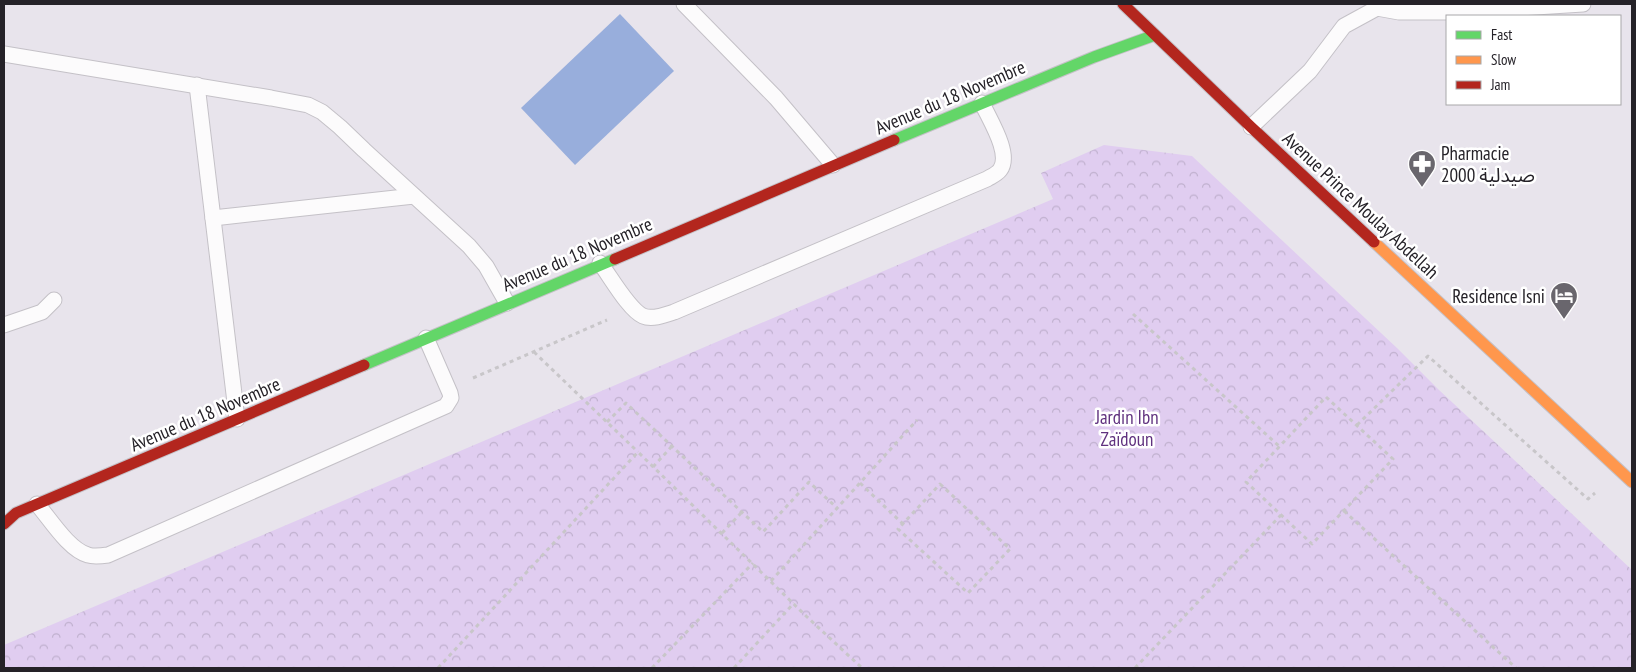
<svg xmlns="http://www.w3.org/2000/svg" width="1636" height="672" viewBox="0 0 1636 672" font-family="'PT Sans Narrow','Noto Sans Arabic',sans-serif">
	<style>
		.park { fill: url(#park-crowns) }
		.water { fill: #98aedc }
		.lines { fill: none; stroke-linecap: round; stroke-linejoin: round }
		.lane-casing { stroke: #c4c1c7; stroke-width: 17 }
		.fast-casing { stroke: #c4c1c7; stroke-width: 13 }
		.slow-casing { stroke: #c4c1c7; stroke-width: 13 }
		.jam-casing { stroke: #c4c1c7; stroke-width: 13 }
		.path { stroke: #c8c6c9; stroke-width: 3; stroke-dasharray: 4 4; stroke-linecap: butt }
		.lane { stroke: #fcfbfc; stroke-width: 15 }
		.fast { stroke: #63d668; stroke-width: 11 }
		.slow { stroke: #ff974d; stroke-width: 11 }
		.jam { stroke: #b3261e; stroke-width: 11 }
		.labels { text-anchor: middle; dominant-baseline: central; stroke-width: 5; stroke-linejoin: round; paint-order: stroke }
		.street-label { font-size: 19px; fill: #252228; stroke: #fff }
		.poi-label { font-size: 19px; fill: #252228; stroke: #fff; text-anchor: start }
		.park-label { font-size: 19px; fill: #60317f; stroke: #fff }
	</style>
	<defs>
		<pattern id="park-crowns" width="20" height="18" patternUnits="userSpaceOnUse" patternTransform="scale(1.25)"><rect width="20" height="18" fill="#e0cdf0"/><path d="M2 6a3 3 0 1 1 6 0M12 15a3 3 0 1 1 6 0" fill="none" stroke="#c0b0ce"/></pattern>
	</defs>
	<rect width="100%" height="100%" fill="#e8e4ec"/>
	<path class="park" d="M1104,145L1192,156L1397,348L1439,390L1631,569L1632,573V668H4V645L1053,199L1041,173Z"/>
	<path class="water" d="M620,14L674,71L575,165L521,108Z"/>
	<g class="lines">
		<defs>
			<g id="lane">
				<path d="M684,4L776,98L833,165"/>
				<path d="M4,54L271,98L308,105L322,112L340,127L364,150L469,246L486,266L507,303"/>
				<path d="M197,85L237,419"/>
				<path d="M1251,127L1310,71L1344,26L1377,8L1399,12H1453L1583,4"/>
				<path d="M213,218L414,196"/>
				<path d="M600,263C610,276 629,310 643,316C652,320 665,315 674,312L987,179C992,176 997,174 1000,170C1012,154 989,119 982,103"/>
				<path d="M4,325L42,312L54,300"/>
				<path d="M37,504C50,519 69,550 88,555C94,557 101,556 108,555L446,406L451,398L450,393L426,338"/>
			</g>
			<g id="fast">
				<path d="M894,140L1094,57L1155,35"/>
				<path d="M364,365L615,259"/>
			</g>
			<path id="slow" d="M1374,242L1632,482"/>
			<g id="jam">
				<path d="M1123,4L1251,127L1374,242"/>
				<path d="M615,259L894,140"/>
				<path d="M4,524L16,513L364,365"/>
			</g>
		</defs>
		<use href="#lane" class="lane-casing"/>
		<use href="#fast" class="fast-casing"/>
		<use href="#slow" class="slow-casing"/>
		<use href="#jam" class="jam-casing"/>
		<g class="path">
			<path d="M1133,314L1279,446"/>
			<path d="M534,352L638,452"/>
			<path d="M473,378L607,320"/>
			<path d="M1326,397L1393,459L1312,544L1246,482Z"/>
			<path d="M607,422L626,403L763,532L809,482L837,508"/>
			<path d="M1357,425L1428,356L1588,499L1595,493"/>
			<path d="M653,467L672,446"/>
			<path d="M860,483L903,524"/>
			<path d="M940,484L1010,549L968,593L898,529Z"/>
			<path d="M1344,511L1516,668"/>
			<path d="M722,533L742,512"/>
			<path d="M771,581L917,420"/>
			<path d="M438,668L638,452L806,616L862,668"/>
			<path d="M652,668L753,563"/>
			<path d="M734,668L794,603"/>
			<path d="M1135,668L1281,515"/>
		</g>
		<use href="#lane" class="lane"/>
		<use href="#fast" class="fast"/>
		<use href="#slow" class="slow"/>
		<use href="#jam" class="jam"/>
	</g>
	<defs>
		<symbol id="pharmacy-pin" viewBox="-11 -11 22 30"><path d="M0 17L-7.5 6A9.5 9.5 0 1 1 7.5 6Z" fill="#69666d" stroke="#fff"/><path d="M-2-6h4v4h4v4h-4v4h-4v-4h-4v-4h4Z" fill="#fff"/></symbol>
		<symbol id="hotel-pin" viewBox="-11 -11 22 30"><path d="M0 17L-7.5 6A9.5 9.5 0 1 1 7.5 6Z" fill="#69666d" stroke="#fff"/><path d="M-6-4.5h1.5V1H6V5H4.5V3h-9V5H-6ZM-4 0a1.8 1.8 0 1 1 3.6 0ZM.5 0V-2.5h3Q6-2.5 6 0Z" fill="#fff"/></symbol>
	</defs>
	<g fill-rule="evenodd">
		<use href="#pharmacy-pin" x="1406" y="148" width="32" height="43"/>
		<use href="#hotel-pin" x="1548" y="280" width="32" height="43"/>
	</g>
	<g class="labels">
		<g class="street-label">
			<text transform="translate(950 97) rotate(-23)">Avenue du 18 Novembre</text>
			<text transform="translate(1361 205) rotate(43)">Avenue Prince Moulay Abdellah</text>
			<text transform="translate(577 254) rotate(-23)">Avenue du 18 Novembre</text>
			<text transform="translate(205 414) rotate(-23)">Avenue du 18 Novembre</text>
		</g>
		<g class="poi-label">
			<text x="1441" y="153">Pharmacie<tspan x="1441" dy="22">2000 صيدلية</tspan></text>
			<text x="1545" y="296" text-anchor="end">Residence Isni</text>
		</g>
		<g class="park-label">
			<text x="1127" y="417">Jardin Ibn<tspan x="1127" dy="22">Zaïdoun</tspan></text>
		</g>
	</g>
	<rect width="1636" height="672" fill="none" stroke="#252228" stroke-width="10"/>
	<rect x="1446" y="15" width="175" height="90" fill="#ffffff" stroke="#a8a7a9"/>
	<rect x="1456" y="31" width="25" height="8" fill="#63d668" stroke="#a8a7a9"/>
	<text x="1491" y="40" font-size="15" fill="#252228">Fast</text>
	<rect x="1456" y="56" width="25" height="8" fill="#ff974d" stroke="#a8a7a9"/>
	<text x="1491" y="65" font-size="15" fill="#252228">Slow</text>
	<rect x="1456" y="81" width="25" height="8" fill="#b3261e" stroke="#a8a7a9"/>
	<text x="1491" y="90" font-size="15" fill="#252228">Jam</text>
</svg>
